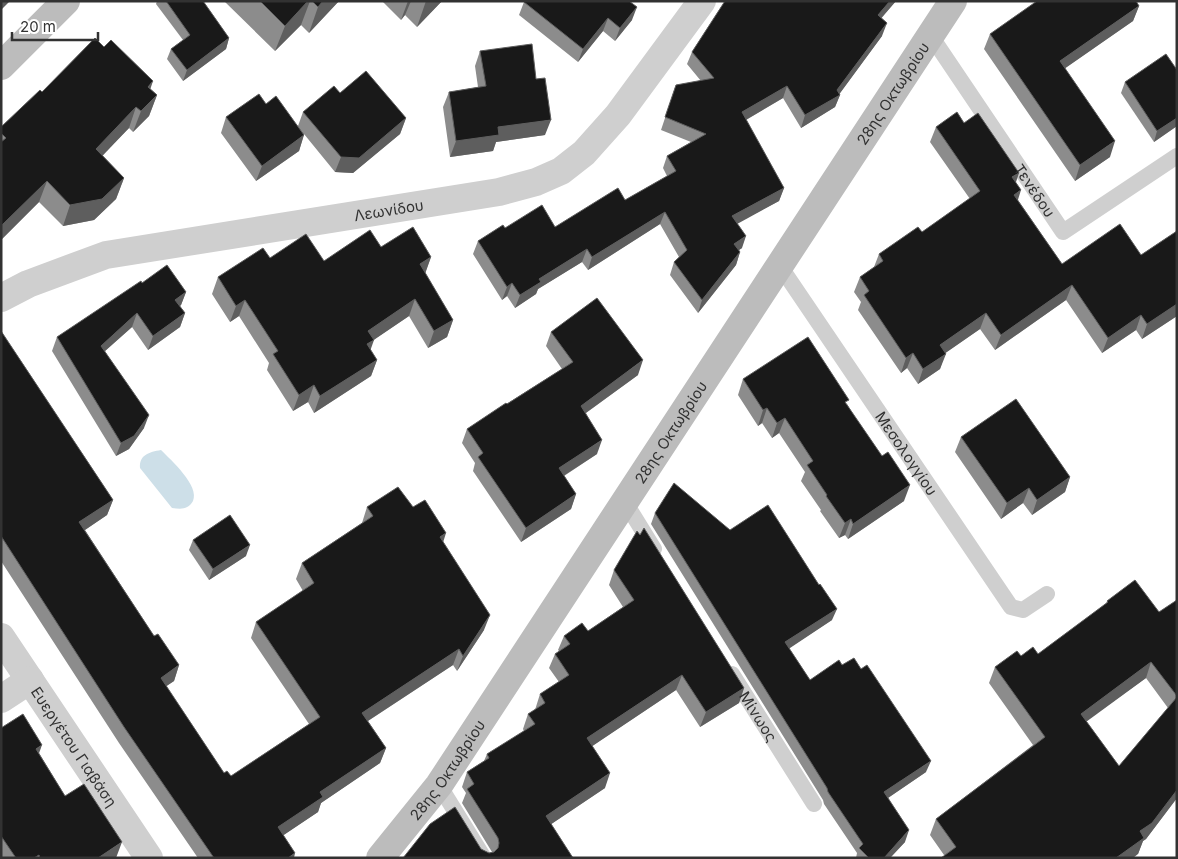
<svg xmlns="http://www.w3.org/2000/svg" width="1178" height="859" viewBox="0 0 1178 859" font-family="Inter,sans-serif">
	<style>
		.water { fill: #cddfe8 }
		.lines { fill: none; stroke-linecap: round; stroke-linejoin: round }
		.lane { stroke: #cfcfcf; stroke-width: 16 }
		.street { stroke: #cfcfcf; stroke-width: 28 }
		.secondary { stroke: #bcbcbc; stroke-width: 28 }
		.wall { fill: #8c8c8c; fill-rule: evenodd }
		.shaded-wall { fill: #5e5e5e }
		.building { fill: #191919; stroke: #5e5e5e }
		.labels { text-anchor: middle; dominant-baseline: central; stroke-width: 5; stroke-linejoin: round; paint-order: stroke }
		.street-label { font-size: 15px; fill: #323232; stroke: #fff }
	</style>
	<rect width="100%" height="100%" fill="#fff"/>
	<path class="water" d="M161,450C171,460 200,486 193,501C188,510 181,509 172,508L140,468C139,455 149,452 161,450Z"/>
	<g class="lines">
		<g class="lane">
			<path id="s1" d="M931,36L1063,232L1177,156"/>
			<path id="s2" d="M780,266L1011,607L1023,610L1047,594"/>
			<path d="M625,502L654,549"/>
			<path id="s3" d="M732,674L814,804"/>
			<path d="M439,785L484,858"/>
		</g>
		<g class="street">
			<path id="s4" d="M1,298L28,284L106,255L499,192L536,182L561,171L584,153L618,115L702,1"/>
			<path id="s5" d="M1,637L149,858"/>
			<path d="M1,699L30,680"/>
		</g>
		<g class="secondary">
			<path d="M1,66L66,1"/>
			<path id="s6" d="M380,858L439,785L953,1"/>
		</g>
	</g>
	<g class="wall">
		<path d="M157,1H203L229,38L226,49L183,81L167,59L171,49L183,40L156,4Z"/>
		<path d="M224,1H339L309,33L301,25L275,51Z"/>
		<path d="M382,1H442L417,27L405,15L401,20Z"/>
		<path d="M725,1H896L881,18L882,36L839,94L840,95L835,107L801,128L783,98L746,120L784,188L779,201L737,223L742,248L739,250L740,252L736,265L698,313L670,275L674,262L679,257L660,224L588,270L582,262L538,289L536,294L515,308L507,296L502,300L473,254L478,241L505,228L555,227L625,200L667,176L663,168L667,156L691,142L661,130L676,85L701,81L687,64L692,52Z"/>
		<path d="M524,2L632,4V20L615,41L603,31L578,62L519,15Z"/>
		<path d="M1139,6L1133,21L1065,68L1110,157L1075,181L984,49L990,34Z"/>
		<path d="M104,47L157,95L149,116L133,132L129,128L102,155L124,178L116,199L94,220L63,226L39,202L1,240V127L42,92Z"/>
		<path d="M480,51L536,79L545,135L496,142L493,151L450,157L443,107L449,92L478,87L475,66Z"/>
		<path d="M1177,70V126L1154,142L1121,93L1125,82Z"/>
		<path d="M340,93L406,118L400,134L353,173L335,172L304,134L299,151L256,181L221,133L226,117L266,104L298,126L303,112Z"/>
		<path d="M964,123L1016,182L1018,200L1062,264L1141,255L1177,231V316L1142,339L1136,330L1102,353L1066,300L995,350L980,329L945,353L940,369L918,384L907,368L901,373L858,310L861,302L854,292L860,277L874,267L879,254L922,232L970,199L930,142L936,127Z"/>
		<path d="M381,247L431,257L425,273L453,320L447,337L428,348L409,316L373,340L370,350L377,360L371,376L314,413L308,402L293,411L267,370L269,363L239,316L230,322L212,294L218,277L270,258L324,261Z"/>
		<path d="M142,283L186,292L181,305L180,306L185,313L180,327L148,350L132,327L105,351L144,428L129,449L116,456L52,351L57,337Z"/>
		<path d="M1,331L113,500L107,515L85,530L154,636L179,665L174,681L166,686L224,773L231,776L309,724L251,638L256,622L303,591L296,579L302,563L362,523L367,507H413L443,542L484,630L457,671L453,665L368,721L386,748L380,763L321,803L318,812L283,835L294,858H198L119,743L1,561Z"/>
		<path d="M551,332L638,375L586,413L597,454L564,476L576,494L571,509L521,542L473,471L475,463L462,443L467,429L562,369L546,346Z"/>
		<path d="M743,379L847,404L904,501L848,539L845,535L839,538L820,511L821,510L801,481L805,472L779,433L772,438L762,423L758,426L738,395Z"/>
		<path d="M961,437L1070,477L1065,492L1032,515L1023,503L1001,519L955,452Z"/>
		<path d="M655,513L730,530L819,585L832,620L789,648L810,680L842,665L926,772L888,798L905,842L890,858H856L857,853L824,804L823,800L651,524Z"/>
		<path d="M193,540L246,556L209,580L189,550Z"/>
		<path d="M614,570L744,688L739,703L700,727L676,690L592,746L605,788L551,824L573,858H403L481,849L489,853L492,852L462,803L466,793L462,787L467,772L484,761L487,754L524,731L523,729L528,714L535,710L540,694L559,682L549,668L555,654L559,651L558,650L564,636L588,631L623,607L609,585Z"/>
		<path d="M1177,600V798L1146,839L1143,841L1138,854L944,855L930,835L936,819L1033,745L989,683L995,667L1021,656L1038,654L1106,604L1107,601L1159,612ZM1146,678L1168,708L1119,766L1086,721Z"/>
		<path d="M1,728L39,753L65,796L116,858H1Z"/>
	</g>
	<g class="shaded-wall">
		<path d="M1,1H10L1,10Z"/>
		<path d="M308,1H310L301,25L275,51L285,26Z"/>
		<path d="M323,1H339L309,33L318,7Z"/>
		<path d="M408,1H411L405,15L401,20Z"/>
		<path d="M426,1H442L417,27Z"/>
		<path d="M890,1H896L873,28L878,15Z"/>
		<path d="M1139,6L1133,21L1054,76L1060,61Z"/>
		<path d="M637,7L632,20L615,41L620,28Z"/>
		<path d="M608,18L603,31L578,62L583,49Z"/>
		<path d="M887,23L882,36L838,96L840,95L835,107L801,128L805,115L837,90Z"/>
		<path d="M229,38L226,49L183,81L187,70Z"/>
		<path d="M153,81L146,102L148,87Z"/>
		<path d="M787,86L783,98L737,125L742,112Z"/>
		<path d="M157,95L149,116L133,132L141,111Z"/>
		<path d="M136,107L129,128L89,170L96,149Z"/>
		<path d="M406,118L400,134L353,173L335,172L341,157Z"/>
		<path d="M1177,118V126L1154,142L1157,131Z"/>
		<path d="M551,120L545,135L496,142L493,151L450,157L456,141L498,127Z"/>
		<path d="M304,135L299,151L256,181L262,166Z"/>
		<path d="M1115,141L1110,157L1075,181L1080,165Z"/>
		<path d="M1019,173L1014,188L1012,177Z"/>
		<path d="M124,178L116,199L94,220L63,226L70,205Z"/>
		<path d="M47,181L39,202L1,240V226Z"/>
		<path d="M784,188L779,201L728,229L732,216Z"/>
		<path d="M1021,190L1016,206L1014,195Z"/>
		<path d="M665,212L660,224L588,270L592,257Z"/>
		<path d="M746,236L742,248L730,256L734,244Z"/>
		<path d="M587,249L582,262L538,289L536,294L515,308L520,295L539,279Z"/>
		<path d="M740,252L736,265L698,313L702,300Z"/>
		<path d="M431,257L425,274L420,264Z"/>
		<path d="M512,283L507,296L502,300L507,287Z"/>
		<path d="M1072,285L1066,300L995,350L1001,335Z"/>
		<path d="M186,292L181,305L170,314L175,300Z"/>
		<path d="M415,299L409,316L362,348L368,331Z"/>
		<path d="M245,300L239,316L230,322L236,306Z"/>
		<path d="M1177,304V316L1142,339L1147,324Z"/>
		<path d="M137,313L132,327L96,359L101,346Z"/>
		<path d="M185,313L180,327L148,350L153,336Z"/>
		<path d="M986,313L980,329L934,361L940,345Z"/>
		<path d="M1141,315L1136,330L1102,353L1108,338Z"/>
		<path d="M453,320L447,337L428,348L434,331Z"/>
		<path d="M374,340L368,357L367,344Z"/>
		<path d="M913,353L907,368L901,373L906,358Z"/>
		<path d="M946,354L940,369L918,384L923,369Z"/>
		<path d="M377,360L371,376L314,413L320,396Z"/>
		<path d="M643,360L638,375L576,420L581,406Z"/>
		<path d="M314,385L308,402L293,411L299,395Z"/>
		<path d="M767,408L762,423L758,426L763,410Z"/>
		<path d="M149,415L144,428L129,449L116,456L121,443Z"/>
		<path d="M785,418L779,433L772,438L777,423Z"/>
		<path d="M602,440L597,454L554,482L559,468Z"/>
		<path d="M1070,477L1065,492L1032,515L1037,500Z"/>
		<path d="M910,485L904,501L848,539L853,524Z"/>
		<path d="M1029,488L1023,503L1001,519L1007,503Z"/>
		<path d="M576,494L571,509L521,542L526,528Z"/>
		<path d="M113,500L107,515L73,538L79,522Z"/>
		<path d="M851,519L845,535L839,538L845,523Z"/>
		<path d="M446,533L441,549L440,537Z"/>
		<path d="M250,545L246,556L209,580L213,569Z"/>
		<path d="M837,609L832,620L781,654L785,642Z"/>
		<path d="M490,615L484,630L457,671L463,656Z"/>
		<path d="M459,649L453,665L357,728L362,713Z"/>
		<path d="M1151,662L1146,678L1075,730L1081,714Z"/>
		<path d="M179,665L174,681L155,694L161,678Z"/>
		<path d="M682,675L676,690L582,753L587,738Z"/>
		<path d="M744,688L739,703L700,727L706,712Z"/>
		<path d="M42,745L34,767L36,749Z"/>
		<path d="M386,748L380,763L321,803L318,812L272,843L278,827L320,792Z"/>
		<path d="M931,761L926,772L879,804L884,792Z"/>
		<path d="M610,773L605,788L541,831L546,816Z"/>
		<path d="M1177,790V798L1146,839L1143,841L1138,854L1133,858H1116Z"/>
		<path d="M909,830L905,842L890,858H884Z"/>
		<path d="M122,842L116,858H98Z"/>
		<path d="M295,853L294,858H288Z"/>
	</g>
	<g class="building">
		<path d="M166,1H203L229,38L187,70L171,49L190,35Z"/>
		<path d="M260,1H308L285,26Z"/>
		<path d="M312,1H323L318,7Z"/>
		<path d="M525,1H629L637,7L620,28L608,18L583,49L524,2Z"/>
		<path d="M725,1H890L878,15L887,23L837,90L840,95L805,115L787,86L742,112L784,188L732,216L746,236L734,244L740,252L702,300L674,262L687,250L665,212L592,257L587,249L539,279L541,282L520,295L512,283L507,287L478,241L503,225L505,228L542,205L555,227L618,188L625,200L676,171L667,156L706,134L665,117L676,85L714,78L692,52Z"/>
		<path d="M1037,1H1136L1139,6L1060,61L1115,141L1080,165L990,34Z"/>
		<path d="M95,38L104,47L111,40L153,81L148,87L157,95L141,111L136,107L96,149L124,178L102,199L70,205L47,181L1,226V142L6,138L1,133V127L40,90L42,92Z"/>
		<path d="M532,44L536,79L545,78L551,120L498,127L499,135L456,141L449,92L486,86L480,51Z"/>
		<path d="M1166,54L1177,70V118L1157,131L1125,82Z"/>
		<path d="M366,71L406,118L359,158L341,157L303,112L334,86L340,93Z"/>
		<path d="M259,94L266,104L276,96L304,135L262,166L226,117Z"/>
		<path d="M957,112L964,123L978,113L1019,173L1012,177L1021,190L1014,195L1062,264L1120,224L1141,255L1177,231V304L1147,324L1141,315L1108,338L1072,285L1001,335L986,313L940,345L946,354L923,369L913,353L906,358L864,295L869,291L860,277L883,261L879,254L918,227L922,232L980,191L936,127Z"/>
		<path d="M413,227L431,257L420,264L453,320L434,331L415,299L368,331L374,340L367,344L377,360L320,396L314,385L299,395L273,354L278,351L245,300L236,306L218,277L263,248L270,258L306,234L324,261L370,230L381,247Z"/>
		<path d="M167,265L186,292L175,300L185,313L153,336L137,313L101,346L149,415L134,436L121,443L57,337L141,281L142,283Z"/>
		<path d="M597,298L643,360L581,406L602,440L559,468L576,494L526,528L478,457L483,453L467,429L506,403L507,404L573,362L551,332Z"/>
		<path d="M1,331L113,500L79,522L154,636L158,634L179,665L161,678L224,773L227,771L231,776L320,717L256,622L314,583L302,563L373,516L367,507L398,487L413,507L425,500L446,533L440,537L490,615L463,656L459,649L362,713L386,748L320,792L323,797L278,827L295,853L288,858H214L124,727L1,536Z"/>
		<path d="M808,337L849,400L845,402L882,456L888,452L910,485L853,524L851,519L845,523L826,496L827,495L807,465L813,461L785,418L777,423L767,408L763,410L743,379Z"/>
		<path d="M1016,399L1070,477L1037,500L1029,488L1007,503L961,437Z"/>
		<path d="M674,483L730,530L768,505L819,585L820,584L837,609L785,642L810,680L839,660L842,665L854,658L861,669L867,665L931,761L884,792L909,830L884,858H869L859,848L863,844L828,792L827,788L655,513Z"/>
		<path d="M230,515L250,545L213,569L193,540Z"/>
		<path d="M644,528L744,688L706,712L682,675L587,738L610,773L546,816L573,858H403L430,824L455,807L481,849L489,853L494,852L498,848L499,843L498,838L467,789L474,784L467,772L489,758L487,754L535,724L528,714L545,703L540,694L569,675L555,654L570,644L564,636L582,623L588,631L634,600L614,570L637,531L640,535Z"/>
		<path d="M1135,580L1159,612L1177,600V696L1151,662L1081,714L1119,766L1177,697V790L1152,823L1140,831L1144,838L1116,858H941L956,847L936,819L1045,737L995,667L1017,651L1021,656L1033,647L1038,654L1108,602L1107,601Z"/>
		<path d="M23,714L42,745L36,749L65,796L84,784L122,842L98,858H40L39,855L34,858H16L1,836V728Z"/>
	</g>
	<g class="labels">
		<g class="street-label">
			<text stroke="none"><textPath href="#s6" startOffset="921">28ης Οκτωβρίου</textPath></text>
			<text stroke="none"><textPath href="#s1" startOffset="186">Τενέδου</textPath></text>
			<text stroke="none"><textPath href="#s4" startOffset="400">Λεωνίδου</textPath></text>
			<text stroke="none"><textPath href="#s6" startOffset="516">28ης Οκτωβρίου</textPath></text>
			<text stroke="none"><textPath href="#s2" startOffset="226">Μεσολογγίου</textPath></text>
			<text stroke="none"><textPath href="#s3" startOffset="50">Μίνωος</textPath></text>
			<text stroke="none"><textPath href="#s5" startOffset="132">Ευεργέτου Γιαβάση</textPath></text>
			<text stroke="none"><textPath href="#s6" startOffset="111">28ης Οκτωβρίου</textPath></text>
		</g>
	</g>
	<rect width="1178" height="859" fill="none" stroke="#323232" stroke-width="5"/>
	<path d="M12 32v8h86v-8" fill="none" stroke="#323232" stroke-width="2.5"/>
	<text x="20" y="32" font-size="15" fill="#323232" stroke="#ffffff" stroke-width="4" paint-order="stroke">20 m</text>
</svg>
